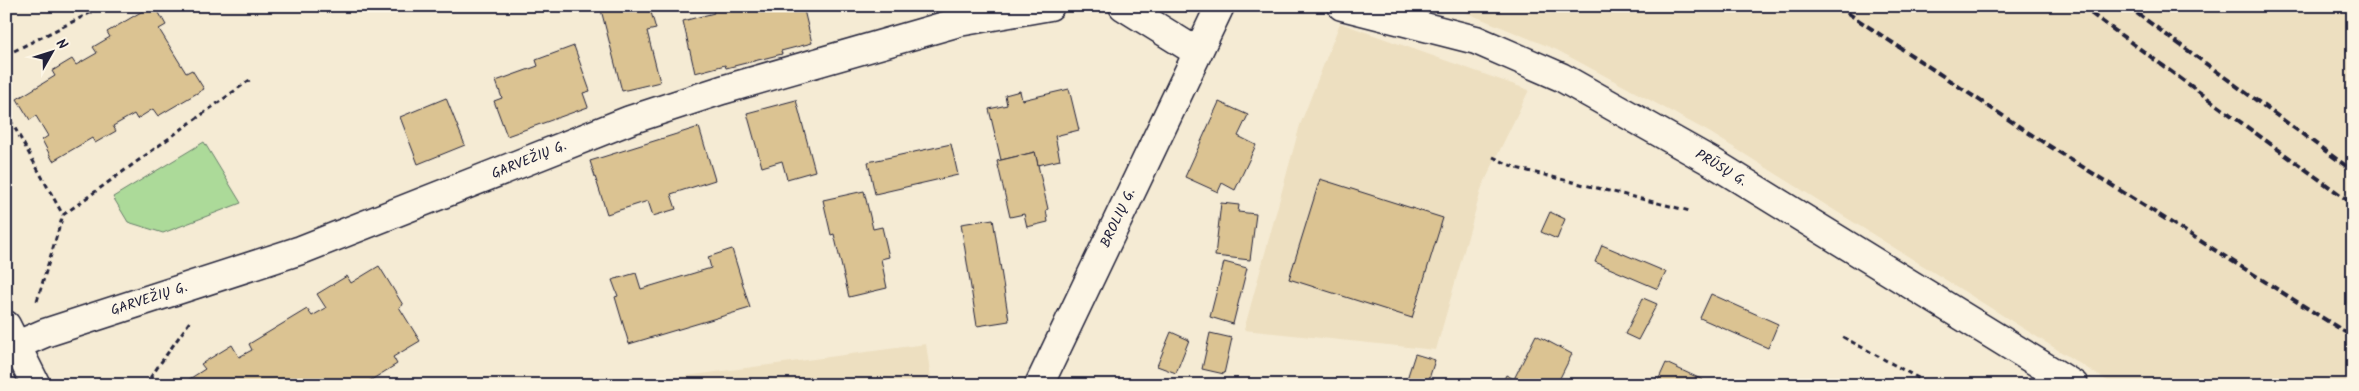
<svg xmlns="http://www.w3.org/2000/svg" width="2359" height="391" viewBox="0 0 2359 391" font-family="Kalam,sans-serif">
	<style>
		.built { fill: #eddfc0 }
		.green { fill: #acda99; stroke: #677e6a }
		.building { fill: #dbc392; stroke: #22223b }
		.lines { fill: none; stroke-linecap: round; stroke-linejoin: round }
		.minor-casing { stroke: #22223b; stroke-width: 31 }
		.path { stroke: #22223b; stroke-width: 3; stroke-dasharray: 5 4; stroke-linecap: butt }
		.minor { stroke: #fcf5e5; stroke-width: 28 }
		.rail { stroke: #22223b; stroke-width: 4; stroke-dasharray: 8 4; stroke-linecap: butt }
		.labels { text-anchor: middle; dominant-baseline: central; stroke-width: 4; stroke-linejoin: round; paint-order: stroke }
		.street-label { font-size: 14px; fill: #22223b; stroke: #fcf5e5 }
	</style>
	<rect width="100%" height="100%" fill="#f5ebd4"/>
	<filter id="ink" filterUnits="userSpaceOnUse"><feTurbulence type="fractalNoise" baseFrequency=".02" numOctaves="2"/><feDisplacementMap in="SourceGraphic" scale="10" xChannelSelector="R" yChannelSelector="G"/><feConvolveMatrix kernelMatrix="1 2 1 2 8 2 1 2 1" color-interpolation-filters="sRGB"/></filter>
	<g filter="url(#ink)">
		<g class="built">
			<path d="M1450,6H2353V385H2114L1709,132L1557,50Z"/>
			<path d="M1340,23L1529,90L1482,187L1436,350L1244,330L1300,125Z"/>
			<path d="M926,344L932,385H619Z"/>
		</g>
		<path class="green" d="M204,142L241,203L163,233L128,222L113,197Z"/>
		<g class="building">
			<path d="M151,6H155L166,25L159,29L186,73L192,70L204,89L158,116L153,109L137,119L134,114L113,126L116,131L95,143L92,138L53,161L42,140L48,136L36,116L30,120L17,99L55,76L52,71L72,59L76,65L97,53L93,47L110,37L107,32Z"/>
			<path d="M600,6H641L642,11L650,9L656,29L647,31L660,82L622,91Z"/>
			<path d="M712,6H803L812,43L781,51L782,54L726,68L725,65L695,73L683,21L714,13Z"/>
			<path d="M574,46L590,91L583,93L588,107L507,136L494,101L502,98L496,81L538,66L536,60Z"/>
			<path d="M1069,89L1079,130L1055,136L1060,160L1038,165L1035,152L1001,160L989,109L1007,105L1005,95L1020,91L1022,100Z"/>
			<path d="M446,98L465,145L418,164L400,117Z"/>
			<path d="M796,100L815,171L787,179L782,161L762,167L747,113Z"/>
			<path d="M1219,102L1248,115L1238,136L1256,145L1235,190L1222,183L1218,192L1185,177Z"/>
			<path d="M699,127L715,180L671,194L676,209L653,216L648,201L607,214L590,161Z"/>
			<path d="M951,144L958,175L875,194L868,162Z"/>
			<path d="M1035,152L1048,209L1046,210L1048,222L1027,227L1024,214L1010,217L997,161Z"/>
			<path d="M1320,179L1443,218L1412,318L1289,279Z"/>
			<path d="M864,191L873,229L882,227L889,257L881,259L887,288L849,297L834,234L831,235L823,200Z"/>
			<path d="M1221,203L1239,205L1238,212L1256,214L1250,260L1215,256Z"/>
			<path d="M1550,212L1565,219L1557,239L1541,232Z"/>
			<path d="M993,219L1009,321L977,326L961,224Z"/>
			<path d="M1602,245L1666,272L1658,289L1595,262Z"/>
			<path d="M732,249L750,308L629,344L615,297L618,296L612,280L636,273L641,289L711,268L708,257Z"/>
			<path d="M1224,262L1247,268L1233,324L1210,317Z"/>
			<path d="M379,266L403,305L399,307L420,341L393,357L397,364L363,385H180L205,369L201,364L232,345L239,357L252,350L249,344L307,309L312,316L326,308L317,294L347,276L351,283Z"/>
			<path d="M1711,294L1778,324L1768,348L1700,318Z"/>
			<path d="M1643,298L1657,304L1638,340L1625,334Z"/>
			<path d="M1171,332L1189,340L1176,373L1157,366Z"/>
			<path d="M1210,333L1232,338L1224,374L1202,369Z"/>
			<path d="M1536,335L1572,354L1557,384L1559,385H1501L1506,375L1514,379Z"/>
			<path d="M1415,354L1435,360L1427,385H1405Z"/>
			<path d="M1666,363L1703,380L1701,385H1656Z"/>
		</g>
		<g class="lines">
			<defs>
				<g id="minor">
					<path d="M1123,6L1197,52"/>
					<path d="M1342,6L1476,40L1561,77L1712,162L2074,385"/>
					<path d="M6,325L36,385"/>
					<path d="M17,345L45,333L301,250L630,120L722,90L959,22L1050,6"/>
					<path d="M1039,385L1220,6"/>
				</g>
			</defs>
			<use href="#minor" class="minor-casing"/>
			<g class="path">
				<path d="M6,55L104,6"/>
				<path d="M6,112L63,215"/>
				<path d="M1493,157L1516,168L1690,211"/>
				<path d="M37,301L63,215L251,79"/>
				<path d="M1843,337L1931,385"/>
				<path d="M145,385L191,320"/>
			</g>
			<use href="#minor" class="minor"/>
			<g class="rail">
				<path d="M1837,6L2032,135L2353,337"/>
				<path d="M2081,6L2353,204"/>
				<path d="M2127,6L2353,171"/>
			</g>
		</g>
	</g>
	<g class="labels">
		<g class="street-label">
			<text transform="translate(529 160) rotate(-22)">GARVEŽIŲ G.</text>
			<text transform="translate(1721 168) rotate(31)">PRŪSŲ G.</text>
			<text transform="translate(1118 218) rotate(-65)">BROLIŲ G.</text>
			<text transform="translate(149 299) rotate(-18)">GARVEŽIŲ G.</text>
		</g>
	</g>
	<rect width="2359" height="391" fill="none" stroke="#fcf5e5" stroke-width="25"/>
	<rect x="12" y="12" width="2334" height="366" fill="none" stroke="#22223b" stroke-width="2" filter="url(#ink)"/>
	<g transform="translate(52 52) rotate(51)" stroke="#fcf5e5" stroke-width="4" paint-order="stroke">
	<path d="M0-4L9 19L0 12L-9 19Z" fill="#22223b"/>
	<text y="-8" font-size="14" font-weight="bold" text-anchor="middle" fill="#22223b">N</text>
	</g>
</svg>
